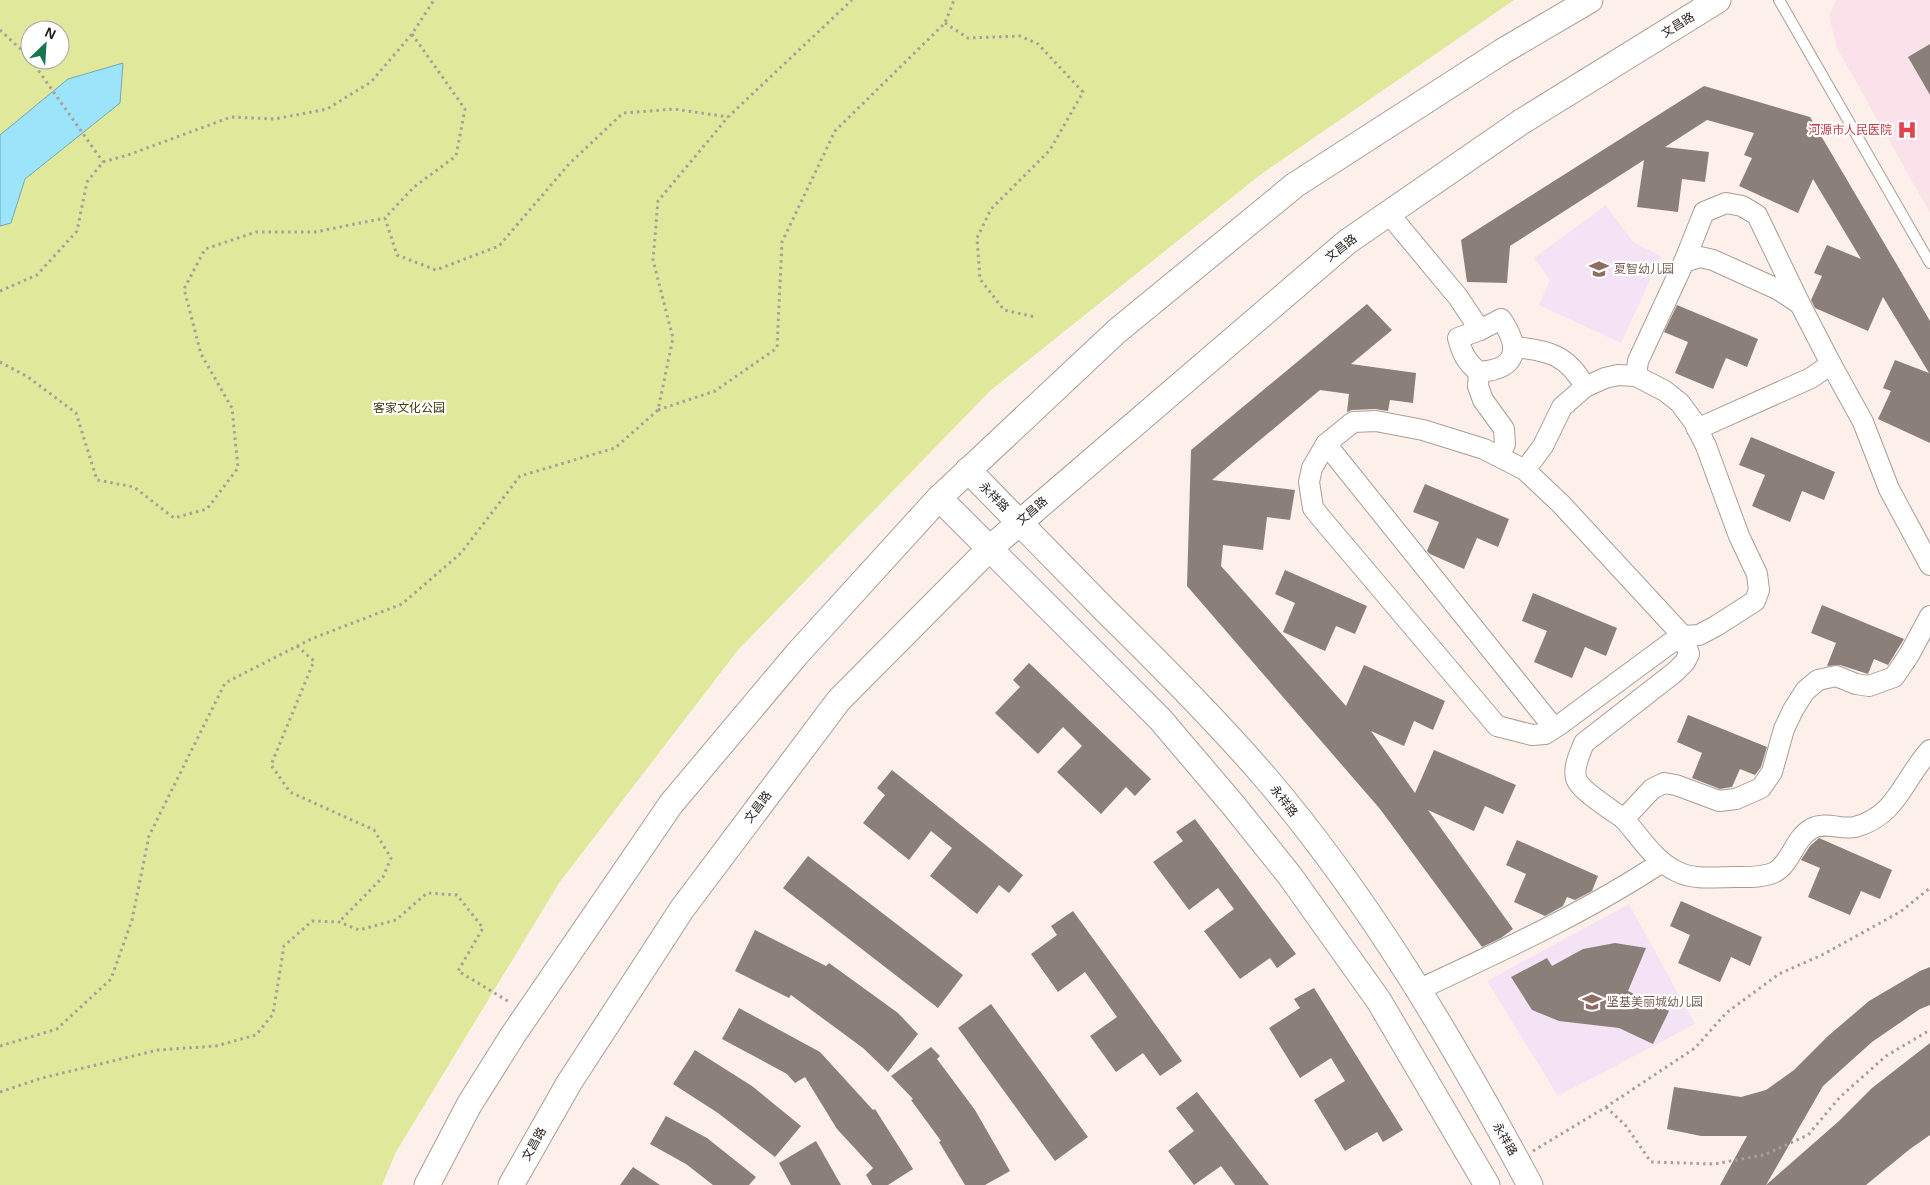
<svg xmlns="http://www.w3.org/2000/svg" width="1930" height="1185" viewBox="0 0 1930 1185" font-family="Helvetica,'Noto Sans SC',sans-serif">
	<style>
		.education { fill: #f4e3f5 }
		.medical { fill: #fbe1ea }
		.green { fill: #e0e89b; fill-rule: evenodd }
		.water { fill: #9be4f9; stroke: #77a8b6 }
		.building { fill: #8a7f79 }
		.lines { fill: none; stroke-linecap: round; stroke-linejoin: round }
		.service-casing { stroke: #a89d97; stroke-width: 12 }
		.minor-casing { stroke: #a89d97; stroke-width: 22 }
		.tertiary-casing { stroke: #a89d97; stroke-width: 27 }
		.path { stroke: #a99f9b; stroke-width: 3; stroke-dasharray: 2.5 4; stroke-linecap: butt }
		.service { stroke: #fff; stroke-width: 10 }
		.minor { stroke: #fff; stroke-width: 20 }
		.tertiary { stroke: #fff; stroke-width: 25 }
		.labels { text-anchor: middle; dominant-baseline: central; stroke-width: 4.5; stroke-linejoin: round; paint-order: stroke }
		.street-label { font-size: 12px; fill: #221d1b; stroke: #fff }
		.health-label { font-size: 12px; fill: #be3a42; stroke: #fff; text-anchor: end }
		.education-label { font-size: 12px; fill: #785e54; stroke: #fff; text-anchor: start }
		.park-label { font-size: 12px; fill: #383b0e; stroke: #fff }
	</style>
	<rect width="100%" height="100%" fill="#fdf0ea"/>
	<g class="education">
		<path d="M1606,205L1633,242L1661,256L1621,343L1539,305L1550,280L1534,258Z"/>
		<path d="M1629,904L1695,1024L1558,1096L1487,981Z"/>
	</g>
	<path class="medical" d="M1836,0H1930V213L1837,48L1829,16Z"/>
	<path class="green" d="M0,0H1514L1260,175L991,390L738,650L559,883L396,1152L382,1185H0ZM30,30H60V60H30Z"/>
	<path class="water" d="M123,63L120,103L25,179L11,223L0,226V135L68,79Z"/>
	<g class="building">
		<path d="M1930,44V95L1908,57Z"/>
		<path d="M1704,86L1810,117L1930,321V443L1878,419L1891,391L1883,388L1895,360L1929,373L1883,297L1868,331L1815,308L1811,300L1822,276L1814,273L1827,245L1861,259L1813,179L1798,213L1739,186L1752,158L1744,155L1754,133L1707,120L1665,147L1709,152L1705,182L1682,179L1678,212L1637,207L1644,160L1510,246L1507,283L1467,282L1461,240Z"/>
		<path d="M1367,304L1392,330L1351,364L1416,373L1413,403L1390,400L1388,411L1375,409L1352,410L1347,412L1349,394L1320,390L1212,480L1295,490L1290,520L1267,517L1263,550L1223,545L1221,566L1346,706L1364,665L1445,701L1433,730L1414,721L1404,746L1371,731L1415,793L1434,750L1516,785L1503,814L1485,806L1474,831L1428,810L1513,929L1501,938L1482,947L1380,809L1187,586L1191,450Z"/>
		<path d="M1677,305L1758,339L1747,367L1726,358L1713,389L1675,373L1688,342L1664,332Z"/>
		<path d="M1751,437L1835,472L1824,500L1802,491L1790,522L1752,506L1765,475L1739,465Z"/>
		<path d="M1425,484L1509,519L1498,547L1477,538L1464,569L1430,554L1427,551L1439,522L1413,512Z"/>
		<path d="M1285,570L1367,606L1355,634L1336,626L1325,651L1283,632L1295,603L1275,594Z"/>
		<path d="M1533,593L1617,628L1606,656L1585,647L1572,678L1534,662L1547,631L1522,621Z"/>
		<path d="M1822,605L1904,639L1888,665L1874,659L1868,674L1840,665L1827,666L1836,643L1811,633Z"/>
		<path d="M1029,663L1151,779L1135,796L1126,787L1101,814L1057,772L1082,746L1063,727L1038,754L995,713L1020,687L1013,680Z"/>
		<path d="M1688,715L1767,747L1761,767L1755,775L1740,769L1732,787L1720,789L1692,778L1702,753L1677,742Z"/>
		<path d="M892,770L1023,875L1009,893L999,885L977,914L930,876L952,848L931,831L909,860L863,823L885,795L877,788Z"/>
		<path d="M1195,819L1296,954L1277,968L1270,958L1240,979L1204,931L1234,909L1218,888L1189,910L1153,862L1183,841L1176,832Z"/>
		<path d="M1819,838L1892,870L1880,899L1861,891L1850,915L1808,897L1820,868L1801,860L1810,846Z"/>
		<path d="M1517,840L1598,876L1592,891L1575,900L1567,897L1563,906L1545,916L1514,902L1526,874L1506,865Z"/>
		<path d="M808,856L963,975L938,1008L783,888Z"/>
		<path d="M1681,901L1762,937L1750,966L1731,957L1720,982L1678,963L1690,935L1670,926Z"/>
		<path d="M1073,911L1182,1061L1160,1076L1143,1053L1116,1072L1090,1036L1117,1017L1085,972L1058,992L1031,954L1057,935L1051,926Z"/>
		<path d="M755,930L826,966L829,963L898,1013L918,1034L888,1072L863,1048L791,995L789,998L735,971Z"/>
		<path d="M1615,943L1646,948L1628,991L1669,1011L1653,1044L1619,1028L1559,1021L1532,1010L1511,977L1547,958L1552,966L1583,949Z"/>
		<path d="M1930,967V1005L1920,1009L1872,1042L1823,1086L1766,1185H1720L1747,1136H1701L1667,1129L1674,1087L1741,1097L1766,1090L1794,1070L1828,1036L1869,1001L1920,971Z"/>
		<path d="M1314,988L1403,1130L1383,1142L1377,1132L1345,1151L1314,1100L1345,1081L1331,1058L1300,1078L1269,1028L1300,1008L1294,999Z"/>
		<path d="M991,1004L1088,1137L1055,1161L958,1028Z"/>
		<path d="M739,1008L820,1052L873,1110L875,1109L913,1169L888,1185H872L866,1175L873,1168L837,1129L805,1077L795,1083L787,1074L722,1039Z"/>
		<path d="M1930,1043V1135L1910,1149L1866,1185H1766L1839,1121L1872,1088Z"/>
		<path d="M931,1047L940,1056L937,1059L975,1110L1010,1171L985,1185H965L939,1142L941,1141L911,1100L913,1099L891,1076Z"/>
		<path d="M695,1050L752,1086L801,1126L775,1157L718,1113L673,1084Z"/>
		<path d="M1197,1092L1269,1185H1235L1221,1166L1194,1185L1168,1151L1194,1131L1176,1108Z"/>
		<path d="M666,1116L707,1138L756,1177L749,1185H713L686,1164L650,1144Z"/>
		<path d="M816,1141L841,1185H791L779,1163Z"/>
		<path d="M633,1167L660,1185H620Z"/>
	</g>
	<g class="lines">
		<defs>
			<path id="service" d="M1779,0L1930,263"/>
			<g id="minor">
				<path d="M1389,214L1458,297L1480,330"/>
				<path d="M1684,262L1704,212L1726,203L1742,206L1757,215L1799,302"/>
				<path d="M1501,319C1521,348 1518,369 1479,372C1466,362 1462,353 1458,338L1480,330Z"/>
				<path d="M1514,347C1548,350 1568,355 1585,387"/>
				<path d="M1831,364L1863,422L1889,489L1930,565"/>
				<path d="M1479,372L1478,386L1483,400L1504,429L1505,444L1499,456"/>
				<path d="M1636,376L1638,361L1684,262L1700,257L1713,260L1779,290L1800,304L1831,364L1811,378L1697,429"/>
				<path d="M1326,444L1554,728"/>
				<path d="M1525,470L1543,446L1562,407L1585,387L1605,378L1618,375L1636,376L1665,391L1680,403L1694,422L1706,446L1739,536L1757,574L1759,590L1755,601L1716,626L1699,635L1683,636L1669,644L1562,723L1545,734L1532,735L1497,726L1321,518L1313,508L1309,482L1312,468L1326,444L1353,422L1376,421L1423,430L1484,449L1525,470L1561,504L1683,636L1689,654L1685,662L1675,672L1584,743C1580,753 1573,767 1576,778C1579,790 1613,811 1624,819L1652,789L1664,783L1676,785L1719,801L1736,799L1761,788L1772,772L1784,729L1793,710L1805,691L1818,680L1836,676L1856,684L1869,686L1894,677L1909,655L1930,616"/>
				<path d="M1624,819C1640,837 1655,862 1678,872C1694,880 1716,877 1734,877C1747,877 1763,878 1775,872C1792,862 1793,840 1811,829C1825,821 1841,830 1855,827C1897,816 1904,778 1930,750"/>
				<path d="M1418,990C1501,951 1585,913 1662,862"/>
			</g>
			<g id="tertiary">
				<path d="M968,470C1014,517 1060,564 1106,611C1161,665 1215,719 1265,777C1370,900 1454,1043 1530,1185"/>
				<path d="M939,498L1160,719L1234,806L1290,876L1379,1001L1487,1185"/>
				<path d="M427,1185L469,1105L513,1035L671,804L797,654L939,498L1117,331L1295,185L1503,51L1590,0"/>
				<path d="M511,1185L569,1083L682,909L839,700L989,549L1347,242L1521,122L1718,0"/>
			</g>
		</defs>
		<use href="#service" class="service-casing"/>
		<use href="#minor" class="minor-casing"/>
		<use href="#tertiary" class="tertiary-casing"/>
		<g class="path">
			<path d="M945,23L968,38L1020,36L1038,44L1083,92L1050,150L991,209L977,238L980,279L1004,310L1035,317"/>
			<path d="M0,30L30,58"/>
			<path d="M412,34L465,109L456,156L414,187L385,218L397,255L436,270L499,246L569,164L623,113L674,109L728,117"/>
			<path d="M31,60L103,162"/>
			<path d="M0,291L37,275L77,231L87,182L103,162L128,155L231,117L275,119L327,109L371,82L412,34L434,0"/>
			<path d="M0,362L28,377L76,413L97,480L134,487L174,518L207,509L238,468L232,408L201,354L184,289L205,249L256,232H315L385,218"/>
			<path d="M658,410L715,391L777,348L782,242L835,131L945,23L954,0"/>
			<path d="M297,646L314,661L271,765L290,792L374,830L391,858L383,877L339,922"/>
			<path d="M0,1046L57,1029L111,979L132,920L149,836L225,683L311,639L402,604L461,553L520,476L615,448L658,410L673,338L653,260L658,201L728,117L852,0"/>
			<path d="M0,1092L42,1078L158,1050L216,1046L256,1035L273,1014L284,946L312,921L339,922L359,930L396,920L427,893L457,895L483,928L458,971L511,1003"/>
			<path d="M1606,1107L1626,1126L1651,1162L1714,1164L1764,1155L1808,1135L1840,1097L1886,1056L1930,1030"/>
			<path d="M1533,1151L1606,1107L1695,1048L1726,1013L1779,974L1822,955L1900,912L1930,888"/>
		</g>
		<use href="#service" class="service"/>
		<use href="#minor" class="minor"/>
		<use href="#tertiary" class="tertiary"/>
	</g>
	<defs>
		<symbol id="hospital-bare" viewBox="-9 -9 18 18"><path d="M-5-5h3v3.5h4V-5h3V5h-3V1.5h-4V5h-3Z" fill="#e0444e" stroke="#fff" stroke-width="2.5" paint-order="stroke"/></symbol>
		<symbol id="school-bare" viewBox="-9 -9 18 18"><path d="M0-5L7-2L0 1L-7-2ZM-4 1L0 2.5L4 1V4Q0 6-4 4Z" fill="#8d6e63" stroke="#fff" stroke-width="2.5" paint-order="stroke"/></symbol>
	</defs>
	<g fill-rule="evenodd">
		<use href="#hospital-bare" x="1893" y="116" width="28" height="28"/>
		<use href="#school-bare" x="1585" y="255" width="28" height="28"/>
		<use href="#school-bare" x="1578" y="988" width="28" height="28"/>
	</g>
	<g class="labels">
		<g class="street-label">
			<text transform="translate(1678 25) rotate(-32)">文昌路</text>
			<text transform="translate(1341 248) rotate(-38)">文昌路</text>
			<text transform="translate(994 497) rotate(45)">永祥路</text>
			<text transform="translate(1032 511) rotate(-41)">文昌路</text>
			<text transform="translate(1284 801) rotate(52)">永祥路</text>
			<text transform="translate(758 807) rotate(-53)">文昌路</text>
			<text transform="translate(1505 1139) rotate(60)">永祥路</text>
			<text transform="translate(534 1144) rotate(-61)">文昌路</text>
		</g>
		<g class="health-label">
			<text x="1892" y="130">河源市人民医院</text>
		</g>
		<g class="education-label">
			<text x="1614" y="269">夏智幼儿园</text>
			<text x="1607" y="1002">坚基美丽城幼儿园</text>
		</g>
		<g class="park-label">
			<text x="409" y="408">客家文化公园</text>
		</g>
	</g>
	<g transform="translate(45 45) rotate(25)"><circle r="24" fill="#ffffff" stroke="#a7a5a4"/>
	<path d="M0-4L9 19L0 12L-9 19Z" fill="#17764c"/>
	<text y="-8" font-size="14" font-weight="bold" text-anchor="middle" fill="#221d1b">N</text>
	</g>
</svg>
